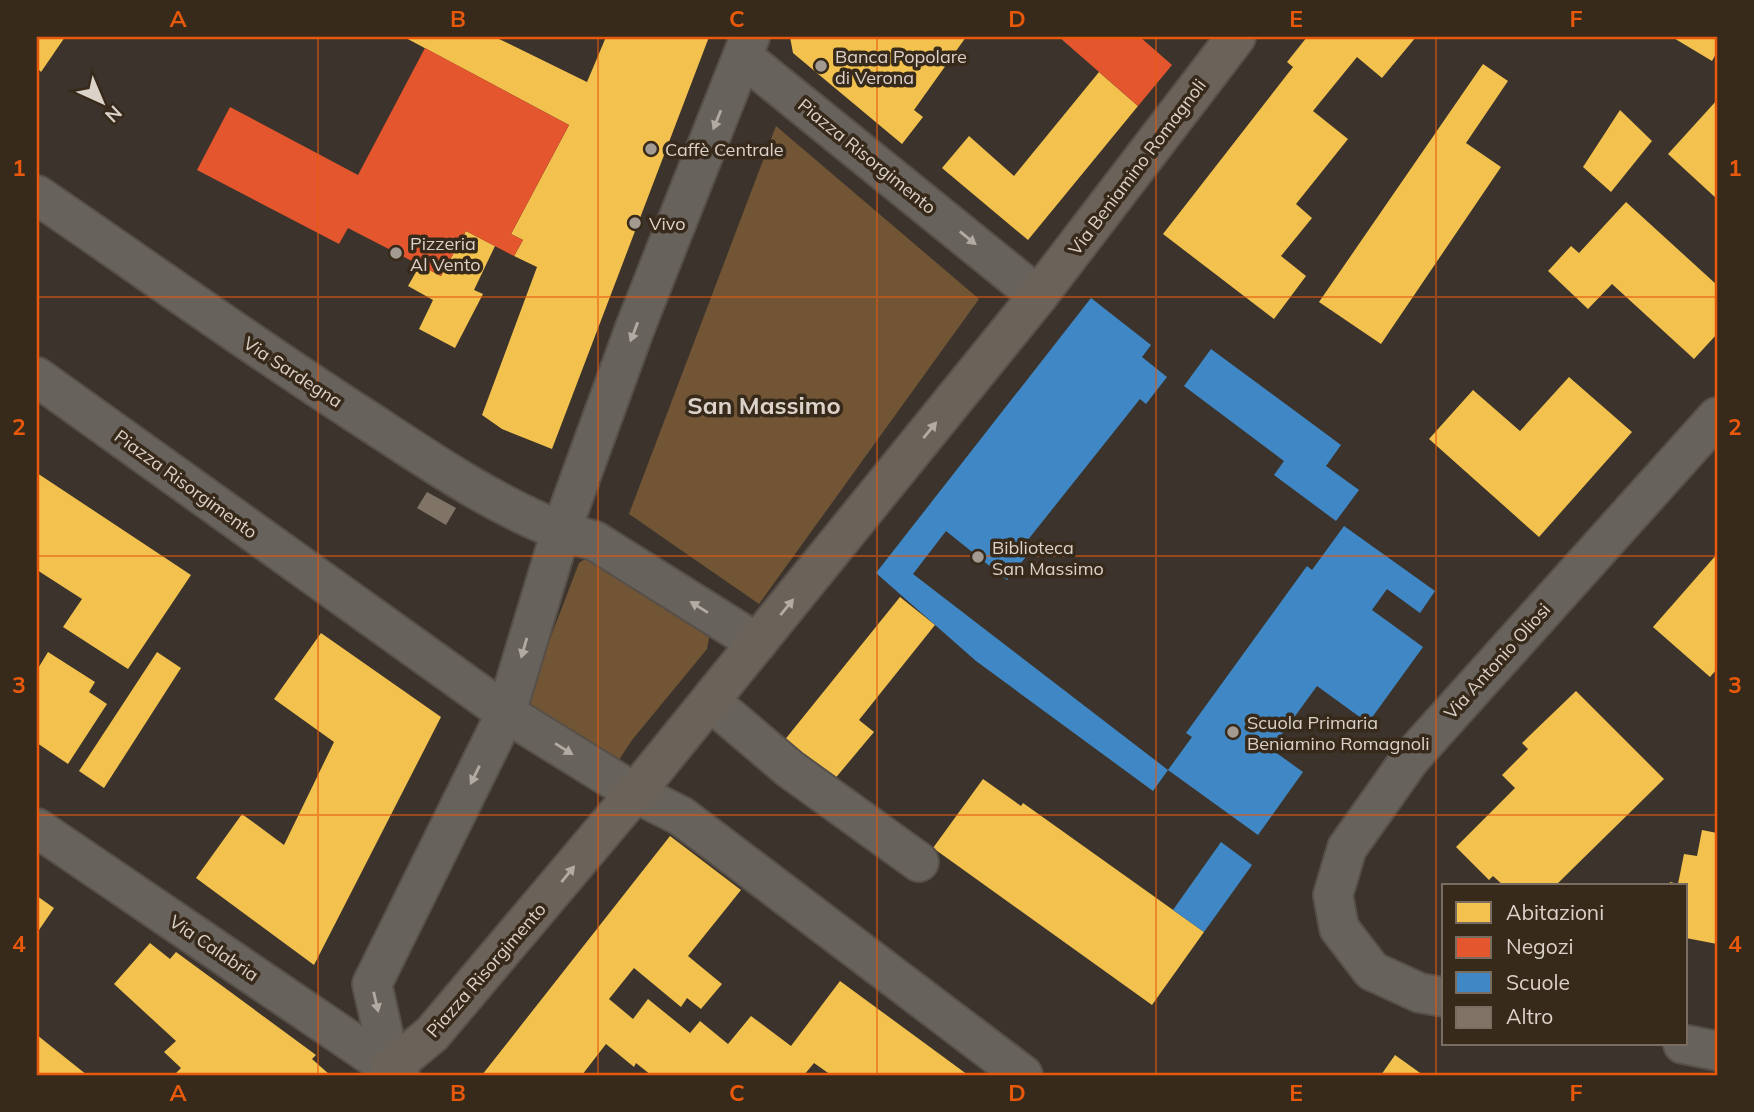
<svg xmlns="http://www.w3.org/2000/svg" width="1754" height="1112" viewBox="0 0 1754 1112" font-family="Mulish,sans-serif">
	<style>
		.green { fill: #715535 }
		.homes { fill: #f2c14e }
		.shops { fill: #e4572e }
		.schools { fill: #3f88c5 }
		.building { fill: #807467 }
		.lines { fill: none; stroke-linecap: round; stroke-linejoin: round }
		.minor-casing { stroke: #574f49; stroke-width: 42 }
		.tertiary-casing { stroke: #574f49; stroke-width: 42 }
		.secondary-casing { stroke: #574f49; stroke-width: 42 }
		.minor { stroke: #67625c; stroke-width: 38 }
		.tertiary { stroke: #67625c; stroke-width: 38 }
		.secondary { stroke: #6b6359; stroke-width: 38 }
		.oneway { fill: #b2aba3 }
		.oneway2 { fill: #b4aba2 }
		.grid { fill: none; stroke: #e8590c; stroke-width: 2; stroke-opacity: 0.55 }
		.poi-dot { fill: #a39b92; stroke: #382a1b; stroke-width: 2.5 }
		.labels { text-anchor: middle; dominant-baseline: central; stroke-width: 7; stroke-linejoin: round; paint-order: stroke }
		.poi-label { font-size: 18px; fill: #dbd2c9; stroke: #382a1b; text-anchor: start }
		.street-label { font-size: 18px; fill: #dbd2c9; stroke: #382a1b }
		.district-label { font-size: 24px; font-weight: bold; fill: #dbd2c9; stroke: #382a1b }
		.neatline { fill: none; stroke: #e8590c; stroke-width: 2.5 }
		.grid-label { font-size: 23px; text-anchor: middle; font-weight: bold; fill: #e8590c }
	</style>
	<rect width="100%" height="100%" fill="#3c342c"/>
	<g class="green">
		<path d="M776,126L979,299L759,604L629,514Z"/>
		<path d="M589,556L703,628L709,638L707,649L632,740L615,766L524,707L579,563Z"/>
	</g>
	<g class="homes">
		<path d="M37,37H65L41,72L37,68Z"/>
		<path d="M404,37H495L587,82L606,37H709L552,449L502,429L482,415L537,267L514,256L523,240L511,234L569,125Z"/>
		<path d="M790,37H966L914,110L923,117L902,144L793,53Z"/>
		<path d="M1307,37H1416L1382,78L1357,57L1313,111L1348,139L1296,204L1312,218L1281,256L1306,276L1274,319L1163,234L1293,67L1287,62Z"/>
		<path d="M1672,37H1717V52L1712,61Z"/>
		<path d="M1483,64L1508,81L1466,143L1501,167L1381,344L1319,302Z"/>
		<path d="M1099,72L1138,106L1028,240L942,168L969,136L1014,176Z"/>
		<path d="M1717,100V199L1668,154Z"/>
		<path d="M1620,110L1652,141L1611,192L1583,167Z"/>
		<path d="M1626,202L1717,285V334L1694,359L1612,284L1588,309L1548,271L1571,246L1579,253Z"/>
		<path d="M466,231L495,246L474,290L483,294L455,348L419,329L433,300L408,286L420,265L441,276Z"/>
		<path d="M1569,377L1632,432L1539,537L1429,439L1473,390L1520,431Z"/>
		<path d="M37,473L191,575L128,669L63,627L82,599L37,570Z"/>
		<path d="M1717,554V669L1710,677L1653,627Z"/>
		<path d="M900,597L935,625L859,720L874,732L833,781L783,742Z"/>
		<path d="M321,633L441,717L314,965L196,878L242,814L284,845L334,742L274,699Z"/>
		<path d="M48,652L95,682L89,692L107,704L68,764L37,743V670Z"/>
		<path d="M157,652L181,668L104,788L79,771Z"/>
		<path d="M1576,691L1664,779L1555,886H1504L1493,876L1489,880L1456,847L1515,788L1502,775L1528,749L1522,743Z"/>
		<path d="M983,779L1021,806L1023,803L1204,932L1152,1005L933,848Z"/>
		<path d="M1702,830L1717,833V944L1686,938V886H1669L1670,882L1678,884L1684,854L1697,856Z"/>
		<path d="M670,836L741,890L688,956L722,984L701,1009L687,998L681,1007L634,968L609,999L633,1019L648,999L690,1033L700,1021L728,1044L751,1016L791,1046L840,981L968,1075H831L814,1063L804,1075H651L636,1063L634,1067L606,1044L582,1075H482Z"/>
		<path d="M37,896L54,908L37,933Z"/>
		<path d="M150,943L170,959L176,952L316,1055L312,1059L330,1075H174L181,1068L164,1052L176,1041L114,984Z"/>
		<path d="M37,1035L87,1075H37Z"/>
		<path d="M1395,1055L1423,1075H1381Z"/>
	</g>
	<g class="shops">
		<path d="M1059,37H1140L1172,65L1138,106Z"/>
		<path d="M425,48L569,125L511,234L523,240L514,256L466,231L441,276L348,228L339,244L197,170L230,107L358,175Z"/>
	</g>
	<g class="schools">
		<path d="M1091,298L1151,345L1142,357L1167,377L1146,404L1140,399L1023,546L1030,552L1007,580L946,531L913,574L1168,770L1153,791L976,661L876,573Z"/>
		<path d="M1211,349L1341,445L1326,466L1359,490L1336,521L1274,475L1284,461L1184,386Z"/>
		<path d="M1344,526L1435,591L1420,613L1387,589L1372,610L1423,647L1368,723L1317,686L1271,749L1303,772L1258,835L1168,770L1192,737L1186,733L1307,566L1312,570Z"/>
		<path d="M1221,842L1252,865L1204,932L1173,910Z"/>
	</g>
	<path class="building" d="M427,492L456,508L446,525L417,508Z"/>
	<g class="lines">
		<defs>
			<g id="minor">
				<path d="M743,57L1038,296"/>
				<path d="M37,377L506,713L635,793L681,816L1023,1075"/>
				<path d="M561,531L595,541L757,643"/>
				<path d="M710,701L790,769L919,862"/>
				<path d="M1444,997L1420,993L1372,971L1339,928L1333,895L1347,848L1410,759L1717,417"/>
				<path d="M1683,1044L1717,1051"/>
			</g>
			<g id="tertiary">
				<path d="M37,195C147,270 255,348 367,420C428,460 492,504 561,531"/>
				<path d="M37,828L400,1075"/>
				<path d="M391,1068L372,984L506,713L561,531L635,328L750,37"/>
			</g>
			<path id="secondary" d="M388,1075L391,1068L432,1034L635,793L1038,296L1236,37"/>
		</defs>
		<use href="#minor" class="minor-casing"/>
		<use href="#tertiary" class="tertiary-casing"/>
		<use href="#secondary" class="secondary-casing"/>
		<use href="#minor" class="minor"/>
		<use href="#tertiary" class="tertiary"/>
		<use href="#secondary" class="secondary"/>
	</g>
	<defs><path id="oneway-solid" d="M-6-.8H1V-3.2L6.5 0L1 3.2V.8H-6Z" transform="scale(1.75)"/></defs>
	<g class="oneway">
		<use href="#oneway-solid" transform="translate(717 120) rotate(112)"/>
		<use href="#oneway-solid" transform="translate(968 238) rotate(39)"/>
		<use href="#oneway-solid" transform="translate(634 332) rotate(111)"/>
		<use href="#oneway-solid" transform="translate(699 607) rotate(-148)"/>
		<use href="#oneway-solid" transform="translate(524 648) rotate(106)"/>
		<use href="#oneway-solid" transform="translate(564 749) rotate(32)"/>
		<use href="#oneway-solid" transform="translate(475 775) rotate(116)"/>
		<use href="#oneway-solid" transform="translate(376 1002) rotate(77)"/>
	</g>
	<g class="oneway2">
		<use href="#oneway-solid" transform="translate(930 430) rotate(-51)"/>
		<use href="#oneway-solid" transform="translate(787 607) rotate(-51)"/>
		<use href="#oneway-solid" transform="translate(568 874) rotate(-51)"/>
	</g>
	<path class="grid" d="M318,37V1075M598,37V1075M877,37V1075M1156,37V1075M1436,37V1075M37,297H1717M37,556H1717M37,815H1717"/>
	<g class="poi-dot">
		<circle cx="821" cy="66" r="7"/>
		<circle cx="651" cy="149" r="7"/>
		<circle cx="635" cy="223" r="7"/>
		<circle cx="396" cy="253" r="7"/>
		<circle cx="978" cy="557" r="7"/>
		<circle cx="1233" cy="732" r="7"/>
	</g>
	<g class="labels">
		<g class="poi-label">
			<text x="835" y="56">Banca Popolare<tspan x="835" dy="21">di Verona</tspan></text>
			<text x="665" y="149">Caffè Centrale</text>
			<text x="649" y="223">Vivo</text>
			<text x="410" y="243">Pizzeria<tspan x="410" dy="21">Al Vento</tspan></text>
			<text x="992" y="547">Biblioteca<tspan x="992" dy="21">San Massimo</tspan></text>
			<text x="1247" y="722">Scuola Primaria<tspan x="1247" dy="21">Beniamino Romagnoli</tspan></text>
		</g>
		<g class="street-label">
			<text transform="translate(867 156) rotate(39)">Piazza Risorgimento</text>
			<text transform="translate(1137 167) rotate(-53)">Via Beniamino Romagnoli</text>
			<text transform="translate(293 372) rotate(33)">Via Sardegna</text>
			<text transform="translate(186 484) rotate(36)">Piazza Risorgimento</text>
			<text transform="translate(1497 661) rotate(-48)">Via Antonio Oliosi</text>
			<text transform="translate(214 948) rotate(34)">Via Calabria</text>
			<text transform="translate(486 970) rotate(-49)">Piazza Risorgimento</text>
		</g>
		<g class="district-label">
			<text x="764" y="405">San Massimo</text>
		</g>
	</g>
	<rect width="1754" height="1112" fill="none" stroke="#382a1b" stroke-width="77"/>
	<rect x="1442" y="884" width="245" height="161" fill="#382a1b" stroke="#796d61" stroke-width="2"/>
	<rect x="1456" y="902" width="35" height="21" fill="#f2c14e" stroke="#796d61" stroke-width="2"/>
	<text x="1506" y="920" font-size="21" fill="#dbd2c9">Abitazioni</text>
	<rect x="1456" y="937" width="35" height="21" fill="#e4572e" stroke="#796d61" stroke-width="2"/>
	<text x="1506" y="954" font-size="21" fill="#dbd2c9">Negozi</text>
	<rect x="1456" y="972" width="35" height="21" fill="#3f88c5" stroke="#796d61" stroke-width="2"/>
	<text x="1506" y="990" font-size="21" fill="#dbd2c9">Scuole</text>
	<rect x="1456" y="1007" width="35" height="21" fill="#807467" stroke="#796d61" stroke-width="2"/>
	<text x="1506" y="1024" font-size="21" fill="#dbd2c9">Altro</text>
	<g transform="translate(102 102) rotate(136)" stroke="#382a1b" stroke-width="5" paint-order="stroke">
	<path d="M0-5L12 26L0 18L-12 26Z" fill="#dbd2c9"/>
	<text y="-10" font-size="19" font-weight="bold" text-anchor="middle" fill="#dbd2c9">N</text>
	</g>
	<rect x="38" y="38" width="1678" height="1036" class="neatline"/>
	<g class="grid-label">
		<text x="178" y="27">A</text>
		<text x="458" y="27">B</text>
		<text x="737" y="27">C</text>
		<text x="1017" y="27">D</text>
		<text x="1296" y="27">E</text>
		<text x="1576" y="27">F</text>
		<text x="19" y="176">1</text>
		<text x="1735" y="176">1</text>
		<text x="19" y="435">2</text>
		<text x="1735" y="435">2</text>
		<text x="19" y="693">3</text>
		<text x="1735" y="693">3</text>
		<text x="19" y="952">4</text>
		<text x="1735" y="952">4</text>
		<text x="178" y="1101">A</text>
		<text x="458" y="1101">B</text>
		<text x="737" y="1101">C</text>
		<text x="1017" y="1101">D</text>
		<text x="1296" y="1101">E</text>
		<text x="1576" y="1101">F</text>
	</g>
</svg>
